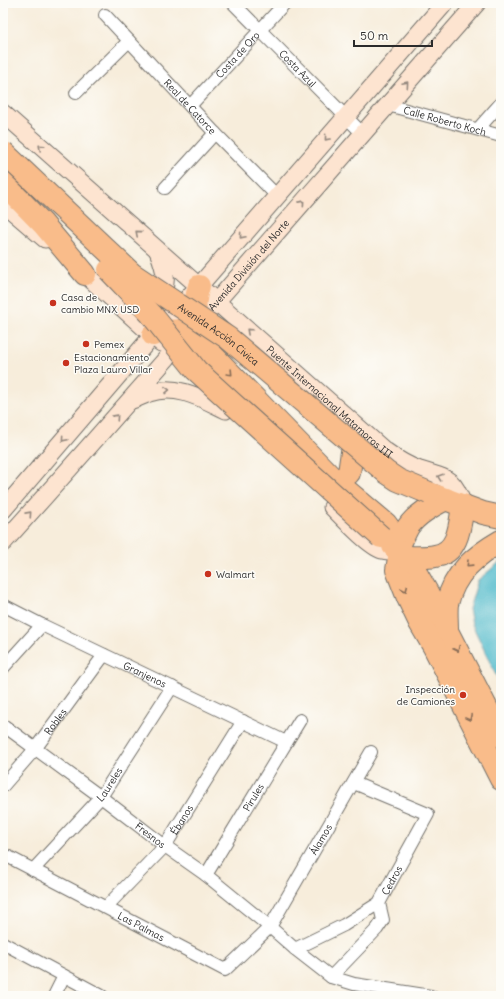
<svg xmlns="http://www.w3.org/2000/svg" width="504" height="999" viewBox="0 0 504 999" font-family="Delius,sans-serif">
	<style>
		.water { fill: #4fbacb; stroke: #3d727b }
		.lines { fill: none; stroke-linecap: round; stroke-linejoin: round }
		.street-casing { stroke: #726f69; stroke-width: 14 }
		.secondary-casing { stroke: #726f69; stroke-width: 19 }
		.highway-casing { stroke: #726f69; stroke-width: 24 }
		.street { stroke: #fff; stroke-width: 12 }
		.secondary { stroke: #fde4d0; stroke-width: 17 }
		.highway { stroke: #f9bc8a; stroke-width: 22 }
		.highway-bridge-casing { stroke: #726f69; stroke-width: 24; stroke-linecap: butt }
		.highway-bridge { stroke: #f9bc8a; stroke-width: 22 }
		.oneway { stroke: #94887e }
		.oneway2 { stroke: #886c56 }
		.poi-dot { fill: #c8321e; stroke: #fdfcf7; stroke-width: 1.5 }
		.labels { text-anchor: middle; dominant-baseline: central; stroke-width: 3; stroke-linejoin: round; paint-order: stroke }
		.street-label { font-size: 10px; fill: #2b2b2b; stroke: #fdfcf7 }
		.poi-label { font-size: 10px; fill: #2b2b2b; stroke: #fdfcf7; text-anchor: start }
	</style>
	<rect width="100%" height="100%" fill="#fdfcf7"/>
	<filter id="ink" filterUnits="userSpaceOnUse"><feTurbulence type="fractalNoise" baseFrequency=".025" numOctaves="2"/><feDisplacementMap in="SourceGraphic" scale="8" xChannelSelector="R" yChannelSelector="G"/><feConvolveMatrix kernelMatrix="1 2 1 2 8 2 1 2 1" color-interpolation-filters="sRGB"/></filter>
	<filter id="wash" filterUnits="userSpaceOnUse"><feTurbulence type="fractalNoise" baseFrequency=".012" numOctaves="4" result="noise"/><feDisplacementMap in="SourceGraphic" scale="16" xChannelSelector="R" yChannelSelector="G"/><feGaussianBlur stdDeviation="0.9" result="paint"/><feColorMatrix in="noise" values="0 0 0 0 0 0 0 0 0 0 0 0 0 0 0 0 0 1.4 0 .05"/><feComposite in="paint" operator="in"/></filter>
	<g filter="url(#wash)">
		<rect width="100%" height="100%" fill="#f7eddb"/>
		<path class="water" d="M501,561V686L472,624L469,609L478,580Z"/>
	</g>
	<g filter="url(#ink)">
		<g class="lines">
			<defs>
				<g id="street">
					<path id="s1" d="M233,3L363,134"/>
					<path id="s2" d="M105,15L215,133L277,196"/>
					<path d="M76,93L129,41"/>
					<path id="s3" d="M388,105L501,136"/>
					<path id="s4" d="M190,106L285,3"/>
					<path d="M478,129L501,103"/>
					<path d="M165,188L215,133"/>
					<path id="s5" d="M3,605L42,625L286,742"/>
					<path d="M3,668L42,625"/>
					<path id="s6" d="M3,725L101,797L165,846L206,875L270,927L295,949L331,977L354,984L431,996"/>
					<path id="s7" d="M3,786L35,749L104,655"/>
					<path id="s8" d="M3,854L225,970L270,927L371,752"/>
					<path id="s9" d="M33,870L101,797L172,687"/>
					<path id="s10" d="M206,875L300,720"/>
					<path id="s11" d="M106,907L165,846L243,721"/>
					<path d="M3,943L102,996"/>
					<path id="s12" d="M295,949L344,925L379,903L428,814L354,783"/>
					<path d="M331,977L377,929L383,920L379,903"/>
					<path d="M54,996L64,976"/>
				</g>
				<g id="secondary">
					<path id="s13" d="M3,113L384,450C395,458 407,466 420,470C446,479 453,476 463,505"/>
					<path d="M3,203L45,239"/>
					<path d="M76,266L161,343"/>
					<path d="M156,302C171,287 165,269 158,251"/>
					<path d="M132,400C138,398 144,395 149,393C176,383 203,399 226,410"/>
					<path d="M332,507C342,517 370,547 382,550C388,552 392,551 397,550"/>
					<path d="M3,510L153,335L199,286L445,3"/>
					<path id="s14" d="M3,543C163,365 319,183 477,3"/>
				</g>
				<g id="highway">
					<path d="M3,183L43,224L85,274"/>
					<path d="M199,286C196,296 193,312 200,321C202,324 207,327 210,329"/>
					<path d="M153,335C166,331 176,329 189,331L335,481L386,524L394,535L397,550"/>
					<path d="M335,481L341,480L349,473L352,452"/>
					<path d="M429,493L483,513L501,517"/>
					<path d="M393,546L407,557L428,594L501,736"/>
					<path d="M397,550C401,542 404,534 408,527C417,514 432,506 446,499"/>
					<path d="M400,552L397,570L408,598L420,623L434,647L501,779"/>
					<path d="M407,557C416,557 426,558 435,556C459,553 460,524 463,505"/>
					<path d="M447,629C447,621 446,611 447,604C454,573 475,556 501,541"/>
				</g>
			</defs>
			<use href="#street" class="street-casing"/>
			<use href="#secondary" class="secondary-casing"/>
			<use href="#highway" class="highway-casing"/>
			<use href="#street" class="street"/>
			<use href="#secondary" class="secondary"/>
			<use href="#highway" class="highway"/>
			<defs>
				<g id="highway-bridge">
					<path id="s15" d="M3,152L132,274L228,338L386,472L398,480L429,493"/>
					<path d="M109,270L151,314L196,370L231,402L381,537"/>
				</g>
			</defs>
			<use href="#highway-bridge" class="highway-bridge-casing"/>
			<use href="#highway-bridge" class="highway-bridge"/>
		</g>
		<defs><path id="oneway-chevron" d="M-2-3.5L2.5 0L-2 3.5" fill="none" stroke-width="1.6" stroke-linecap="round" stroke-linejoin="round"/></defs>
		<g class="oneway">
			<use href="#oneway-chevron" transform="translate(406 84) rotate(-49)"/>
			<use href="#oneway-chevron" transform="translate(327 138) rotate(131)"/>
			<use href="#oneway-chevron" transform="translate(41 147) rotate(-138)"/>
			<use href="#oneway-chevron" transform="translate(302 203) rotate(-49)"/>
			<use href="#oneway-chevron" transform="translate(138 233) rotate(-139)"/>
			<use href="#oneway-chevron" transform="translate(242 236) rotate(131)"/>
			<use href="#oneway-chevron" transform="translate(249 331) rotate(-138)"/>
			<use href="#oneway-chevron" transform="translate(167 390) rotate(-2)"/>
			<use href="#oneway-chevron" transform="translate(116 417) rotate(-48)"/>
			<use href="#oneway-chevron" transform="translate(64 439) rotate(131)"/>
			<use href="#oneway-chevron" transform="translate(440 477) rotate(-161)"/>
			<use href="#oneway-chevron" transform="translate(29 514) rotate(-48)"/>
		</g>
		<g class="oneway2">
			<use href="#oneway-chevron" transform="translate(230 373) rotate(46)"/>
			<use href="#oneway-chevron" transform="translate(469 564) rotate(136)"/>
			<use href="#oneway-chevron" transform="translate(405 589) rotate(67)"/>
			<use href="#oneway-chevron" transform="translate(457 649) rotate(63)"/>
			<use href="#oneway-chevron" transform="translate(469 718) rotate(62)"/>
		</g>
	</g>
	<g class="poi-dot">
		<circle cx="53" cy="303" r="4"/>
		<circle cx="86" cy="344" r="4"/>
		<circle cx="66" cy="363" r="4"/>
		<circle cx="208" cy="574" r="4"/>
		<circle cx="463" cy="695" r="4"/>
	</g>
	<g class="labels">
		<g class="street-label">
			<text stroke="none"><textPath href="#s4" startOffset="70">Costa de Oro</textPath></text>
			<text stroke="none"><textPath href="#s1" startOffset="92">Costa Azul</textPath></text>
			<text stroke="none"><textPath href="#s2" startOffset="125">Real de Catorce</textPath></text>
			<text stroke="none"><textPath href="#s3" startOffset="59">Calle Roberto Koch</textPath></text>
			<text stroke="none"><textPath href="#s14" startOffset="371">Avenida División del Norte</textPath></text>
			<text stroke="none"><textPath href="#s15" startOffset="283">Avenida Acción Civica</textPath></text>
			<text stroke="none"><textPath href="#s13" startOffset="436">Puente Internacional Matamoros III</textPath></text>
			<text stroke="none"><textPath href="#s5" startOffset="158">Granjenos</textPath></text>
			<text stroke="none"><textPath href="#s7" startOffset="83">Robles</textPath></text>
			<text stroke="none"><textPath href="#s9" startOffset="115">Laureles</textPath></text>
			<text stroke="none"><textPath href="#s10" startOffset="91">Pirules</textPath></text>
			<text stroke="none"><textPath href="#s11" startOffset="116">Ébanos</textPath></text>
			<text stroke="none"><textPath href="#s6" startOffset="184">Fresnos</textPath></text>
			<text stroke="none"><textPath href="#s8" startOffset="414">Álamos</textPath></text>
			<text stroke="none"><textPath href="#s12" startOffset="122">Cedros</textPath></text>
			<text stroke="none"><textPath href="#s8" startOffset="156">Las Palmas</textPath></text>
		</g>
		<g class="poi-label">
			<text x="61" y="297">Casa de<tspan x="61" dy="12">cambio MNX USD</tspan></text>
			<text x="94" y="344">Pemex</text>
			<text x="74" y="357">Estacionamiento<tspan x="74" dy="12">Plaza Lauro Villar</tspan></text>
			<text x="216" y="574">Walmart</text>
			<text x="455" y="689" text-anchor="end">Inspección<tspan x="455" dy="12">de Camiones</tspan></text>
		</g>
	</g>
	<rect width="504" height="999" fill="none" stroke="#fdfcf7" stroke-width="16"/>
	<path d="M354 40v6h78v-6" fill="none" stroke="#2b2b2b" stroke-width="2"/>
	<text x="360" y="40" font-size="12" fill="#2b2b2b" stroke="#fdfcf7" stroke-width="3" paint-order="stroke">50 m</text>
</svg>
